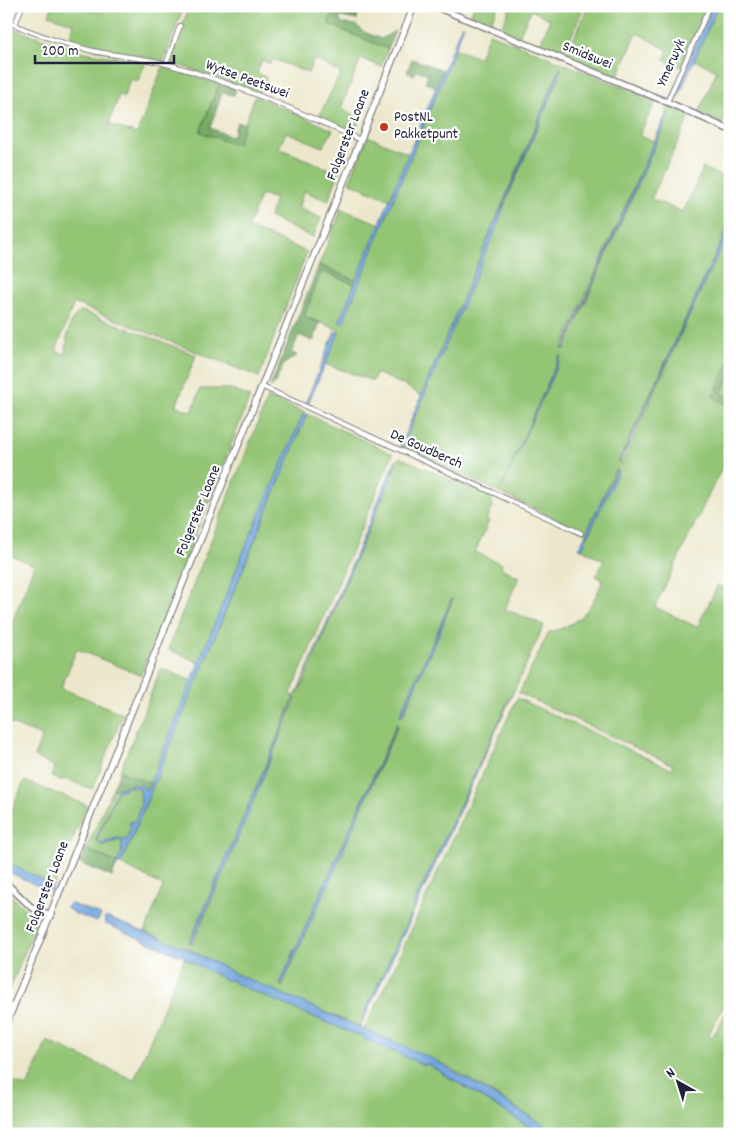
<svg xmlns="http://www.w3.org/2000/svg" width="736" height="1140" viewBox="0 0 736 1140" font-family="Dekko,sans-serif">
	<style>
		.green { fill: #93c575; stroke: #5a7458; fill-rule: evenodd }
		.forest { fill: #76aa66; stroke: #4c6650 }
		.water { fill: #71a6de; stroke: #4a648c; fill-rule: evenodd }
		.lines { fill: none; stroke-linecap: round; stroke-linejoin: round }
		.minor-casing { stroke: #878483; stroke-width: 6 }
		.tertiary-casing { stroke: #878483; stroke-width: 8 }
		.secondary-casing { stroke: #878483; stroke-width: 8 }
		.minor { stroke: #fff; stroke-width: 4 }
		.tertiary { stroke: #fff; stroke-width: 5 }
		.secondary { stroke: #fff; stroke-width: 5.5 }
		.poi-dot { fill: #c8321e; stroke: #fff; stroke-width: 2 }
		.labels { text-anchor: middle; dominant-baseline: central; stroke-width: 4.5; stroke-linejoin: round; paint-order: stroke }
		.street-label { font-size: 15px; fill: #22223b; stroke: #fff }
		.poi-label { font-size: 15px; fill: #22223b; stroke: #fff; text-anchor: start }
	</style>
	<rect width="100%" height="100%" fill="#fff"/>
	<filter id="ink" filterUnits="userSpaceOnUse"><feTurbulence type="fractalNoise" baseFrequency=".02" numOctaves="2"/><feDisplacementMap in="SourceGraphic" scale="10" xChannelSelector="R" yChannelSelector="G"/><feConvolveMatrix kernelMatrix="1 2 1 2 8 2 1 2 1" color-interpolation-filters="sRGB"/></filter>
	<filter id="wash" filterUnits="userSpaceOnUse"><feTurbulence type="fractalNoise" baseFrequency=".0096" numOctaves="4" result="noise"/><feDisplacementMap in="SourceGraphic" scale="20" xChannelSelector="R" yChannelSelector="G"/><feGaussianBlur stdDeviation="1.12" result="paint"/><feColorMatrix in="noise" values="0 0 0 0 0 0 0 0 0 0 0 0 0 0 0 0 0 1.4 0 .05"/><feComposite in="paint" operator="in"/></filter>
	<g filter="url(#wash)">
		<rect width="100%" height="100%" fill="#ece7cb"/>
		<g class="green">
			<path d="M52,6H184L164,60H161L103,51L68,42L74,24L49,15Z"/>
			<path d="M189,6H335L328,24L388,49L381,67L361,58L341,108L360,118L354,134L318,118L341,73L314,59L308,73L273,59L270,64L262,60L257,73L266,77L259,92L169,62Z"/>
			<path d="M474,6H498L489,26L469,18Z"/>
			<path d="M511,6H584L563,56L539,47L550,19L531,10L518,38L500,30Z"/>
			<path d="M588,6H706L681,67L664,60L668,50L637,33L617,78L566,57Z"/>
			<path d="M718,6H730V108L723,124L699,113L717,70L694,60Z"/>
			<path d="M13,29L84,52L146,62L138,81L130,79L124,97L119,95L109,124L137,134L163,66L219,84L200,132L237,144L255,96L333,130L323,147L286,132L279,148L339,173L328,201L304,191L298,208L321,218L313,238L269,217L275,199L261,194L248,227L307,252L259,377L74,303L56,351L66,354C66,341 68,317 82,311L196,355L176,406L192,412L200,389H230L250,397L140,675L77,649L61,688L123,714L93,789L64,779L61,781L51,777L54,766L34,757L42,736L6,722V639L34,565L6,553V48Z"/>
			<path d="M489,33L656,101L639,136L654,141L562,348L565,349L669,114L665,112L668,106L690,116L651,199L683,212L703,168L730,180V223L618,463H622L724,240L730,243V451L655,607L697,627L718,585L730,591V995L708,1035L713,1036L730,1005V1130L728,1134H559L447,1066L364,1029L382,994L517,698L671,769L673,765L519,693L549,632C580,625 592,608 603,580L596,576L604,561L582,549L618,470H615L586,533L402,447L559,77L560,68L421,396L406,386L376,373L373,381L325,364L339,330L304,316L322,271L355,284L347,302L358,285L455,49L479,58Z"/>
			<path d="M368,136L409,154L390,200L349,182Z"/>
			<path d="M339,208L380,224L357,281L319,265L340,213Z"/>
			<path d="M268,397L304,412L200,663L168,649Z"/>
			<path d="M307,414L393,454L290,696L296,695L304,682L399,457L491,497L493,507L487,519L489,521L475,552L502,564L501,568L519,577L505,609L544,625L360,1027L236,974L189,949L145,932L163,886L121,864ZM452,598L403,716H400ZM294,698L296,699L193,944L190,943ZM397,723L398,725L282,987L280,983Z"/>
			<path d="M161,668L192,681L150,783L120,771Z"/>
			<path d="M24,781L87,805L53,887L6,862V824Z"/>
			<path d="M127,787L140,788L141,804L135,821L130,822L131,828L126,840L118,838L98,843L97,839L117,792Z"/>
			<path d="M119,788L96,839L101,845L122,840V852L117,863L86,849L112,790Z"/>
			<path d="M6,890L37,922L6,998Z"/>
			<path d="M184,958L227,980H233L245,988L356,1035H363L364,1039L424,1065L427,1064L541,1134H6V1079L27,1087L47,1041L134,1080Z"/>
		</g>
		<g class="forest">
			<path d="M336,6H347L358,13L357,20L341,17L339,19L342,23L356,25L364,32L381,39L395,31L388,49L328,24Z"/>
			<path d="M412,59L443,70L436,87L425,82L428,74L417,70L414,75L407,72Z"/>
			<path d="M219,84L236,89L234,95L222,93L210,128L232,137L237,122L245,124L237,145L200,132Z"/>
			<path d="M319,265L357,281L355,284L321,271L304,316L320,323L313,341L299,335L291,353L297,355L284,364L274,385L270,387Z"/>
			<path d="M730,360V375L721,393L730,398V406L713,397Z"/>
			<path d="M120,771L150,783L146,791C134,783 125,787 112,790Z"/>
			<path d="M86,849L117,863L112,877L79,863Z"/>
		</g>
		<g class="water">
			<path d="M712,6H718L676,102L671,99Z"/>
			<path d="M462,24L464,25L455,49L343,323L339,322Z"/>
			<path d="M561,67L559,77L504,204L498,224L402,447L400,446Z"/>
			<path d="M667,112L669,114L563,350Z"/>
			<path d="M730,223V229L619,464Z"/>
			<path d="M335,331L339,333L308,404L306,402Z"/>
			<path d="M560,355L561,357L502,487Z"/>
			<path d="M304,412L307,414L121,864H118L114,870L122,852V840L101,845L96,839L119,788L128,785H142L145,790L148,789L243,553ZM127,787L140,788L141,804L135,821L129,823L131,828L126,840L118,838L98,843L97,838L117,792Z"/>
			<path d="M396,459L391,478L297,693Z"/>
			<path d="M617,469L618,472L582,549L579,548Z"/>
			<path d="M453,598L439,634L401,717L400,714Z"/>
			<path d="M511,696L416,907L414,908L413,906Z"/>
			<path d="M295,697L242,829L191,944L190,941Z"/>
			<path d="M398,723L334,872L281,986L280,983Z"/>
			<path d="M6,862L47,882L53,887L51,892L6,871Z"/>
			<path d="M69,903L101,915L97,922L75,914L67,908Z"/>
			<path d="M410,915L412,916L363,1021L362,1019Z"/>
			<path d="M106,917L188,949L236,974L431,1058L559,1134H541L428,1064L424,1065L364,1039L362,1035H356L234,983L233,980H226L186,959L180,954L178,955L106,924L104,919Z"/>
		</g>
	</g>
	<g filter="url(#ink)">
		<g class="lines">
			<defs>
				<g id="minor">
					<path d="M6,21C32,33 61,43 89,50C114,56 141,57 167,64C234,83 297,110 360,140"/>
					<path d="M15,25L22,6"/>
					<path d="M166,64L180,26"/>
					<path d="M667,102L710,6"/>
					<path d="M263,387L581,533"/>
				</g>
				<g id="tertiary">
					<path d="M434,6L667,102L730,130"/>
					<path d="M6,883L31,907L51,915"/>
				</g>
				<path id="secondary" d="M6,1025L414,6"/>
			</defs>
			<use href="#minor" class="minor-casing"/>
			<use href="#tertiary" class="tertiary-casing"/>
			<use href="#secondary" class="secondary-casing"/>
			<use href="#minor" class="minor"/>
			<use href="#tertiary" class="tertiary"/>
			<use href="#secondary" class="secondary"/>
		</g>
	</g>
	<circle class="poi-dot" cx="384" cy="127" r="5"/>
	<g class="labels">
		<g class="street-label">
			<text transform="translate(587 56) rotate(22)">Smidswei</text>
			<text transform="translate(672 63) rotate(-66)">Ymerwyk</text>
			<text transform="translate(247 80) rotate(20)">Wytse Peetswei</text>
			<text transform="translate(349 135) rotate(-69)">Folgerster Loane</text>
			<text transform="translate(426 450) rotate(24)">De Goudberch</text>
			<text transform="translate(199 511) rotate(-68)">Folgerster Loane</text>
			<text transform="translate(48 887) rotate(-69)">Folgerster Loane</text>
		</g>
		<g class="poi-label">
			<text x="394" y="118">PostNL<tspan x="394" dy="17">Pakketpunt</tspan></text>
		</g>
	</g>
	<rect width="736" height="1140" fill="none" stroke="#fff" stroke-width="25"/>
	<g transform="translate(678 1082) rotate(321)" stroke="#ffffff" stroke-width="4" paint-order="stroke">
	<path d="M0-4L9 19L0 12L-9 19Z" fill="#22223b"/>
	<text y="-8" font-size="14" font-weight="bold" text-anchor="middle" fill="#22223b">N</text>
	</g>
	<path d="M35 55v8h139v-8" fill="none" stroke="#22223b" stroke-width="2.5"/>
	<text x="42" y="55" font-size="15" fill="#22223b" stroke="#ffffff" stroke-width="4" paint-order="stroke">200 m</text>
</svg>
